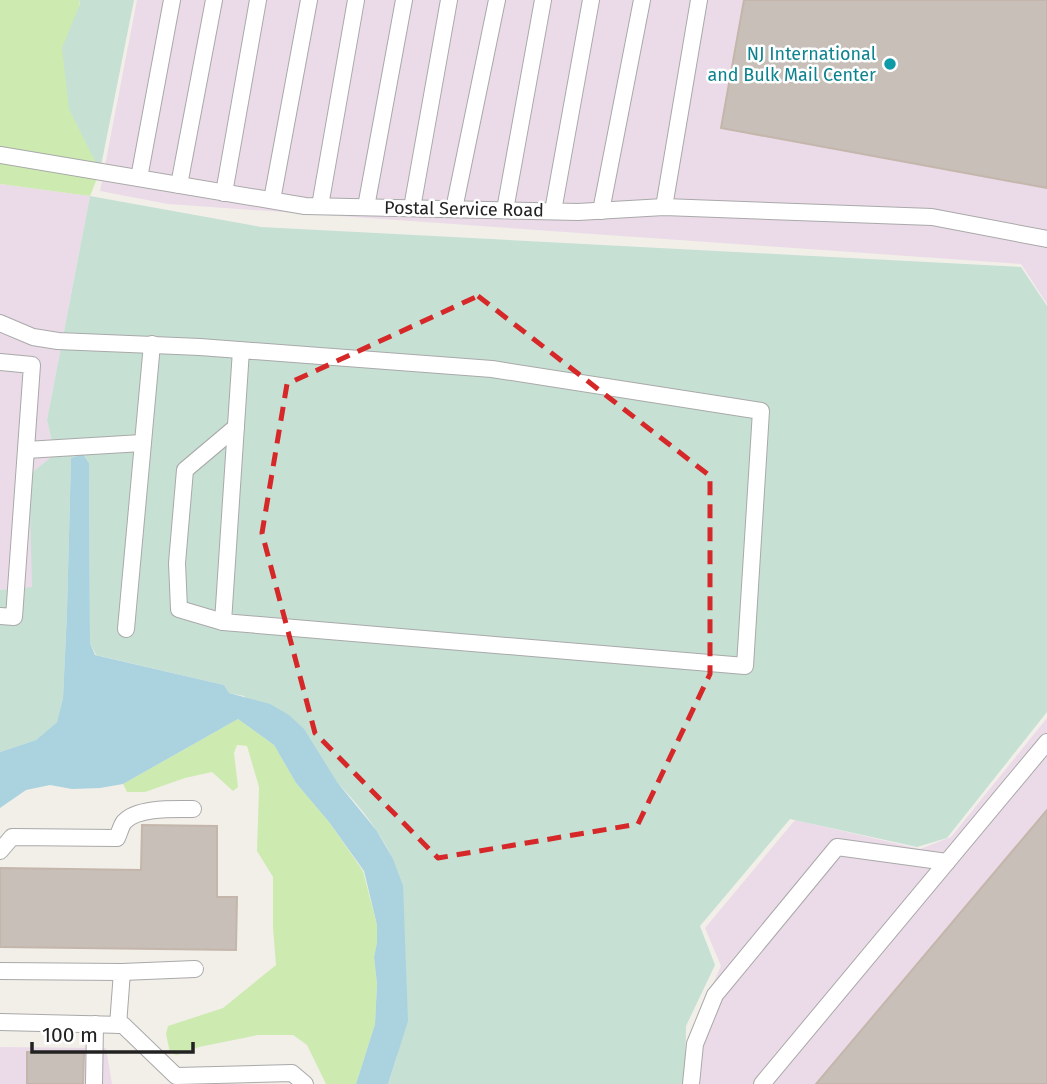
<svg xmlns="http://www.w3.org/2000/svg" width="1047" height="1084" viewBox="0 0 1047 1084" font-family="'Fira Sans',sans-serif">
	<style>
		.industrial { fill: #ebdbe8 }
		.grass { fill: #cdebb0 }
		.wetland { fill: #c6e0d4 }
		.water { fill: #aad3df }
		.building { fill: #c7bfb8; stroke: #c4b6ab; stroke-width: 2 }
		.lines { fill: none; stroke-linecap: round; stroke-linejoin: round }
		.minor-casing { stroke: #a9a9a9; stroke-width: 18 }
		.minor { stroke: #fff; stroke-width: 16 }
		.marked { fill: none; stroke: #d62828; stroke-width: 5; stroke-dasharray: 14 9; stroke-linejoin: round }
		.culture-dot { fill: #0f9aa8; stroke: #fff; stroke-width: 2.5 }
		.labels { text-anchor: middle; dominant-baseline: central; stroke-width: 5; stroke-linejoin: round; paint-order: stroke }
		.culture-label { font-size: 18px; fill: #0d838f; stroke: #fff; text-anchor: end }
		.street-label { font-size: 18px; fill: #222; stroke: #fff }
	</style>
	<rect width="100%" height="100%" fill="#f2efe9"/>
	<g class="industrial">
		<path d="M137,0H1047V304L1021,264L168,204L100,191Z"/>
		<path d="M0,184L90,196L47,420L55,454L29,476L33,588L0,590Z"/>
		<path d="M1047,718V1084H688L702,1008L721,966L705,928L795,820L920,849L951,837Z"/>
		<path d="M0,1047L106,1048L112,1084H0Z"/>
	</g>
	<g class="grass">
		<path d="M0,0H79L100,171L90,196L0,184Z"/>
		<path d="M238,719L274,745L296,783L329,822L363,871L377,925V942L374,957L377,984L375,1024L356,1084H326L307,1045L293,1035H258L199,1047L177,1055L170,1053L166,1034L168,1026L223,1008L276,965L273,928V877L257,851L259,787L247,746L237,745L234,753L238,787L233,791L212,772L185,778L145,792H127L123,784Z"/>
	</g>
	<g class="wetland">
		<path d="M79,0H134L100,171L69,109L62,48L80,4Z"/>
		<path d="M90,196L261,227L1021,267L1047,306V712L947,838L917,847L790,819L700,926L715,965L686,1026L685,1084H388L397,1056L403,885C396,866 388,847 377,831C342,779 290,739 244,696L229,693L224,685L96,655L90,643L89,463L83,454L71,458L67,611L63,698L57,722L36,740L0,752V590L32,587L29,475L55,454L47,420Z"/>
	</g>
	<path class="water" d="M83,454L89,463L90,643L95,655L224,685L229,693L270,704L289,715L304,729L337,782L377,831L393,859L403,885L408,1021L388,1084H356L375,1024L377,984L374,957L377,942V925L364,871L329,822L296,783L274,745L238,719L123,784L100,788L72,789L50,785L26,790L0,808V752L36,740L57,722L63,698L67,611L71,458Z"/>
	<g class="building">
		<path d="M744,0H1047V188L721,128Z"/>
		<path d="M1047,810V1084H816Z"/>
		<path d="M142,825L217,826V897H237L236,950L0,947V868L141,870Z"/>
		<path d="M27,1052L84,1053L83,1084H27Z"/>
	</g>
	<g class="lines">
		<defs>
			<g id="minor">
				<path d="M0,155L305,206L578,212L664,207L932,217L1047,239"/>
				<path d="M139,178L172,0"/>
				<path d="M179,185L214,0"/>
				<path d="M224,193L258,0"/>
				<path d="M272,200L309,0"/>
				<path d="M320,206L356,0"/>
				<path d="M366,207L404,0"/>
				<path d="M664,207L699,0"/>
				<path d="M412,208L449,0"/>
				<path d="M454,209L497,0"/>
				<path d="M505,210L543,0"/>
				<path d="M553,211L591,0"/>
				<path d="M601,211L642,0"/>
				<path d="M0,323L33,337L58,341L200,347L492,369L761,411L745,666L223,622L241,350"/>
				<path d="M0,362L32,365L14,617L0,616"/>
				<path d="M26,450L142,443"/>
				<path d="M223,622L179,609L177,563L185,470L236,427"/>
				<path d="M126,629L152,344"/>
				<path d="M0,851L12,837L117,838C119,834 121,826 124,822C137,807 175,809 193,809"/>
				<path d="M0,971L122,972L118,1025"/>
				<path d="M122,972L195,969"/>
				<path d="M0,1022L123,1025L176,1076L292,1073L305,1084"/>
				<path d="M94,1084L95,1024"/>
				<path d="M691,1084L695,1044L715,995L837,847L947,862"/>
				<path d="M762,1084L1047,742"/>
			</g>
		</defs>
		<use href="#minor" class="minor-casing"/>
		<use href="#minor" class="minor"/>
	</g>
	<path class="marked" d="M478,296L710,476V674L638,824L438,858L315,733L262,533L287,384Z"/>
	<circle class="culture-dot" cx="890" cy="64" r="7"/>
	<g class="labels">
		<g class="culture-label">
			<text x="876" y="54">NJ International<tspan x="876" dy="21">and Bulk Mail Center</tspan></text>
		</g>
		<g class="street-label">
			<text transform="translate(464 209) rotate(1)">Postal Service Road</text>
		</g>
	</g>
	<path d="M32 1042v10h161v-10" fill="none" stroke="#222222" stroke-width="3.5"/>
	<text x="42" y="1042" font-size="21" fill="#222222" stroke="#ffffff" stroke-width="5" paint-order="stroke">100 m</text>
</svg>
